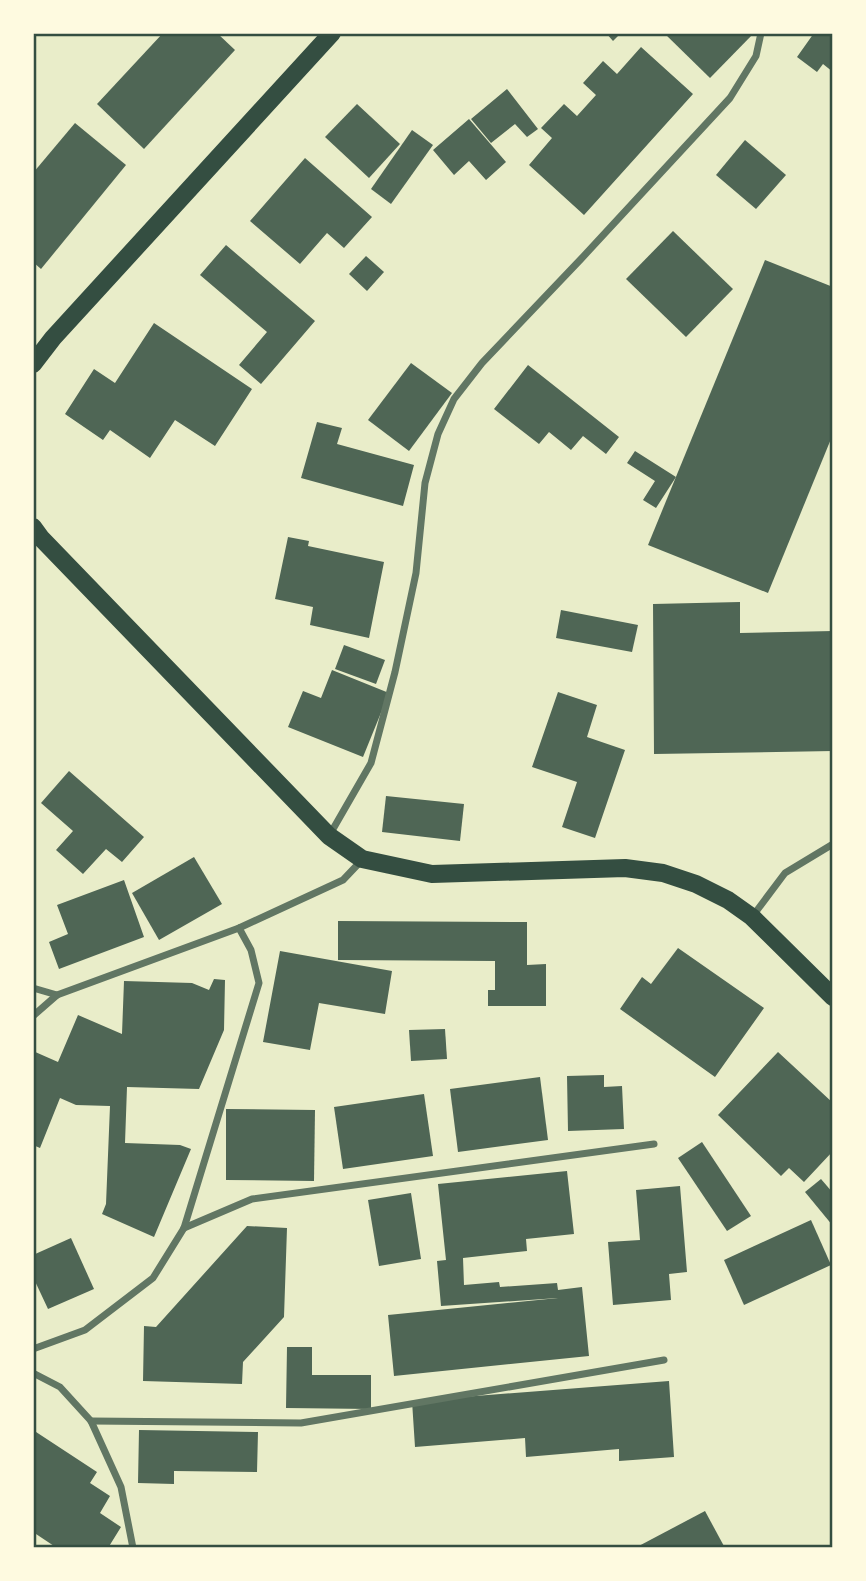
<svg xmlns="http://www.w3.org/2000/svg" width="866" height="1581" viewBox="0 0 866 1581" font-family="'Noto Sans',sans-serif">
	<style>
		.building { fill: #4f6655 }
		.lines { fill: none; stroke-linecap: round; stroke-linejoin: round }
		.minor { stroke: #617663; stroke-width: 7 }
		.primary { stroke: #344e41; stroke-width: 18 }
		.neatline { fill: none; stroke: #344e41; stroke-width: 2.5 }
	</style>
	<rect width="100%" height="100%" fill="#e9edc9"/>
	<g class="building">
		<path d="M163,33H217L235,50L144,149L97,104Z"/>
		<path d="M606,33H621L613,41Z"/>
		<path d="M664,33H754L710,78Z"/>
		<path d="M814,33H833V72L823,64L817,72L797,57Z"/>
		<path d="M641,47L693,94L584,215L529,165L552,138L541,128L564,104L577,116L596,95L583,83L603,61L617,74Z"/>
		<path d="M507,89L538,129L527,137L515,124L491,143L471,119Z"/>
		<path d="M357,104L400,144L369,178L325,137Z"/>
		<path d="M469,119L506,162L486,180L469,161L454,175L433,150Z"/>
		<path d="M75,123L126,165L41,269L33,262V173Z"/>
		<path d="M412,130L433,145L391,204L371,189Z"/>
		<path d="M745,140L786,175L756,209L716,175Z"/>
		<path d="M305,158L372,217L344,248L327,233L300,264L250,221Z"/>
		<path d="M673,231L733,289L686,337L626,279Z"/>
		<path d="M226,245L315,321L261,384L239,365L267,332L200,275Z"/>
		<path d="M366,256L384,272L367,291L349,274Z"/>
		<path d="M765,260L833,287V434L768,593L648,545Z"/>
		<path d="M154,323L252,389L215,446L175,420L150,458L110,430L103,440L65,414L94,369L115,383Z"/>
		<path d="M411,363L452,393L409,451L368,420Z"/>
		<path d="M528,365L619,437L606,454L583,436L571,450L549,432L539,444L494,409Z"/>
		<path d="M317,422L342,428L337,444L414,465L403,506L301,478Z"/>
		<path d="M635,451L676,477L656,508L643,500L655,481L627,463Z"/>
		<path d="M288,537L309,541L308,546L384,562L369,638L310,625L313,607L275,599Z"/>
		<path d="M740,602V633L833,631V751L654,754L653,604Z"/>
		<path d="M561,610L638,625L632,652L556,638Z"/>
		<path d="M344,645L385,660L376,684L335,669Z"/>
		<path d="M332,670L389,693L363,757L288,727L303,691L321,698Z"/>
		<path d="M558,692L597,705L587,737L625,750L595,838L562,827L577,782L532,767Z"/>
		<path d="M69,771L144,837L122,862L106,849L83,874L56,850L73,831L41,803Z"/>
		<path d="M386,796L464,804L460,841L382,832Z"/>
		<path d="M194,857L222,904L159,940L132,893Z"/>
		<path d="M124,880L144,937L59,969L49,942L68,934L57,905Z"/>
		<path d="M338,921L527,922V965L546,964V1006H488V990H495V961L338,960Z"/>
		<path d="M678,948L764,1008L715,1077L620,1009L642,977L651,984Z"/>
		<path d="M280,951L392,971L385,1014L319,1003L310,1050L263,1042Z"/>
		<path d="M214,979L225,980L224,1030L199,1089L127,1087L125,1143L180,1145L191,1149L154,1237L102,1214L106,1204L110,1106L76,1105L60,1098L40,1148L33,1145V1051L58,1062L78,1015L122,1034L124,981L192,983L209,990Z"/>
		<path d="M445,1029L447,1059L411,1061L409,1030Z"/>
		<path d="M778,1052L833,1103V1151L804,1182L789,1168L781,1176L718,1115Z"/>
		<path d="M604,1075V1087L622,1086L624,1129L568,1131L567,1076Z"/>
		<path d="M540,1077L548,1140L458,1152L450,1089Z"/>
		<path d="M424,1094L433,1156L343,1169L334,1107Z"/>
		<path d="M226,1109L315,1110L314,1181L226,1180Z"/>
		<path d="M702,1142L751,1216L727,1231L678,1158Z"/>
		<path d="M567,1171L574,1234L526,1239L527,1251L463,1258L464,1285L499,1282L500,1287L557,1283L558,1290L582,1287L589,1356L394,1376L388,1315L558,1298L441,1306L437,1261L446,1260L438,1184Z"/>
		<path d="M821,1179L833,1193V1226L805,1192Z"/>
		<path d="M680,1186L687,1272L669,1274L671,1300L613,1305L608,1242L640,1240L636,1190Z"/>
		<path d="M411,1193L421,1259L379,1266L368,1200Z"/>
		<path d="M811,1220L831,1265L744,1305L724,1260Z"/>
		<path d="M247,1226L287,1228L284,1317L243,1362L242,1384L143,1381L144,1326L156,1327Z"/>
		<path d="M71,1238L94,1289L48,1309L33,1277V1255Z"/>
		<path d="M287,1347H312V1375H371V1409L286,1408Z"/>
		<path d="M669,1381L674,1457L619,1461V1449L526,1457L525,1438L415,1447L412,1401Z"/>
		<path d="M33,1430L97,1472L90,1483L110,1496L100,1513L121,1527L108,1548H57L33,1532Z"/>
		<path d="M139,1430L258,1432L257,1472L174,1471V1484L138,1483Z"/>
		<path d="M705,1511L725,1548H635Z"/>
	</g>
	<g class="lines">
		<g class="minor">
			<path d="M329,836L371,763L395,672L416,573L425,483L438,434L454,399L482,363L581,259L730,98L756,56L761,33"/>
			<path d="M752,917L785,873L833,844"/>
			<path d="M33,988L57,995"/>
			<path d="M33,1016L57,995L239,928L343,880L362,860"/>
			<path d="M184,1228L252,1199L654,1144"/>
			<path d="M33,1349L85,1330L153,1278L184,1228L259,983L251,950L239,928"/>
			<path d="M33,1373L60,1387L91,1421L121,1487L133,1548"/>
			<path d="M91,1421L301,1423L664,1360"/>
		</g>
		<g class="primary">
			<path d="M33,364L53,338L332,33"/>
			<path d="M33,527L41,538L329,836L362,859L432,874L625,868L663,873L696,884L728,900L752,917L833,997"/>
		</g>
	</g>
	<rect width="866" height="1581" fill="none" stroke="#fefae0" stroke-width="70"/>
	<rect x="35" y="35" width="796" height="1511" class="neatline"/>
</svg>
